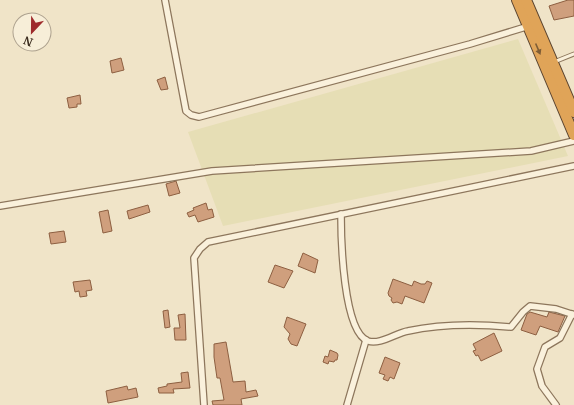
<svg xmlns="http://www.w3.org/2000/svg" width="574" height="405" viewBox="0 0 574 405" font-family="Merriweather,serif">
	<style>
		.farmland { fill: #e6deb5 }
		.building { fill: #cf9f7d; stroke: #8d5f41 }
		.lines { fill: none; stroke-linecap: round; stroke-linejoin: round }
		.lane-casing { stroke: #8d765c; stroke-width: 5 }
		.street-casing { stroke: #8d765c; stroke-width: 8 }
		.highway-casing { stroke: #5b4430; stroke-width: 12 }
		.lane { stroke: #faf1dc; stroke-width: 3 }
		.street { stroke: #faf1dc; stroke-width: 5.5 }
		.highway { stroke: #e0a458; stroke-width: 10 }
		.oneway { fill: #7e5d36 }
	</style>
	<rect width="100%" height="100%" fill="#f0e4c8"/>
	<path class="farmland" d="M518,39L568,156L223,226L188,132Z"/>
	<g class="building">
		<path d="M568,0H574V16L554,20L549,6Z"/>
		<path d="M121,58L124,70L112,73L110,61Z"/>
		<path d="M165,77L168,89L161,90L157,80Z"/>
		<path d="M80,95L81,104H77V107L69,108L67,98Z"/>
		<path d="M176,181L180,193L169,196L166,184Z"/>
		<path d="M206,203L208,210L212,209L214,217L198,222L195,215L189,217L187,213L194,210L193,208Z"/>
		<path d="M148,205L150,212L129,219L127,211Z"/>
		<path d="M108,210L112,231L103,233L99,212Z"/>
		<path d="M64,231L66,242L51,244L49,233Z"/>
		<path d="M303,253L318,260L315,273L298,266Z"/>
		<path d="M275,265L293,271L284,288L268,282Z"/>
		<path d="M393,279L412,286L414,281L421,284H425L427,281L432,283L424,303L405,296L402,304L397,302L393,303L391,300L392,298L389,296L388,293Z"/>
		<path d="M90,280L92,290L86,291L87,296L80,297L79,291L75,292L73,282Z"/>
		<path d="M168,310L170,327L165,328L163,311Z"/>
		<path d="M530,312L547,317L549,312L565,316L558,332L540,326L536,335L521,330L527,314Z"/>
		<path d="M185,314L186,340H175L174,328H180L178,315Z"/>
		<path d="M287,317L306,324L297,346L291,344L288,339L290,334L284,327Z"/>
		<path d="M494,333L502,351L481,361L478,355L476,356L473,351L476,350L473,344Z"/>
		<path d="M226,342L233,382L245,381L246,392L256,390L258,396L241,399L242,405H213L212,401L224,400L220,378H217L214,357V344Z"/>
		<path d="M330,350L337,353L338,355L337,360H335L334,362L329,361L328,364L323,362L325,356L328,357Z"/>
		<path d="M385,357L400,363L394,379L390,377L388,381L383,379L385,375L379,373Z"/>
		<path d="M188,372L190,388L173,389L174,393H159L158,388L167,386V384L182,382L181,373Z"/>
		<path d="M127,386L128,390L136,388L138,397L108,403L106,391Z"/>
	</g>
	<g class="lines">
		<defs>
			<path id="lane" d="M554,62L574,54"/>
			<g id="street">
				<path d="M165,0L186,111L191,115L199,117L470,44L529,26"/>
				<path d="M0,206L212,171L531,151L574,141"/>
				<path d="M341,214C341,238 343,332 368,341C380,345 396,333 408,331C440,324 479,324 511,327L523,312L530,306L556,309L574,315"/>
				<path d="M204,405L194,258L200,249L208,242L574,166"/>
				<path d="M347,405L366,340"/>
				<path d="M556,405L542,386L537,369L545,347L560,338L572,314"/>
			</g>
			<g id="highway">
				<path d="M517,0L574,135"/>
				<path d="M526,0L574,112"/>
			</g>
		</defs>
		<use href="#lane" class="lane-casing"/>
		<use href="#street" class="street-casing"/>
		<use href="#highway" class="highway-casing"/>
		<use href="#lane" class="lane"/>
		<use href="#street" class="street"/>
		<use href="#highway" class="highway"/>
	</g>
	<defs><path id="oneway-solid" d="M-6-.8H1V-3.2L6.5 0L1 3.2V.8H-6Z"/></defs>
	<use class="oneway" href="#oneway-solid" transform="translate(538 49) rotate(67)"/>
	<g transform="translate(32 32) rotate(202)"><circle r="19" fill="#f7eed8" stroke="#ada18e"/>
	<path d="M0-3L7 15L0 10L-7 15Z" fill="#9e2a2b"/>
	<text y="-6" font-size="11" font-weight="bold" text-anchor="middle" fill="#3d2e20">N</text>
	</g>
</svg>
